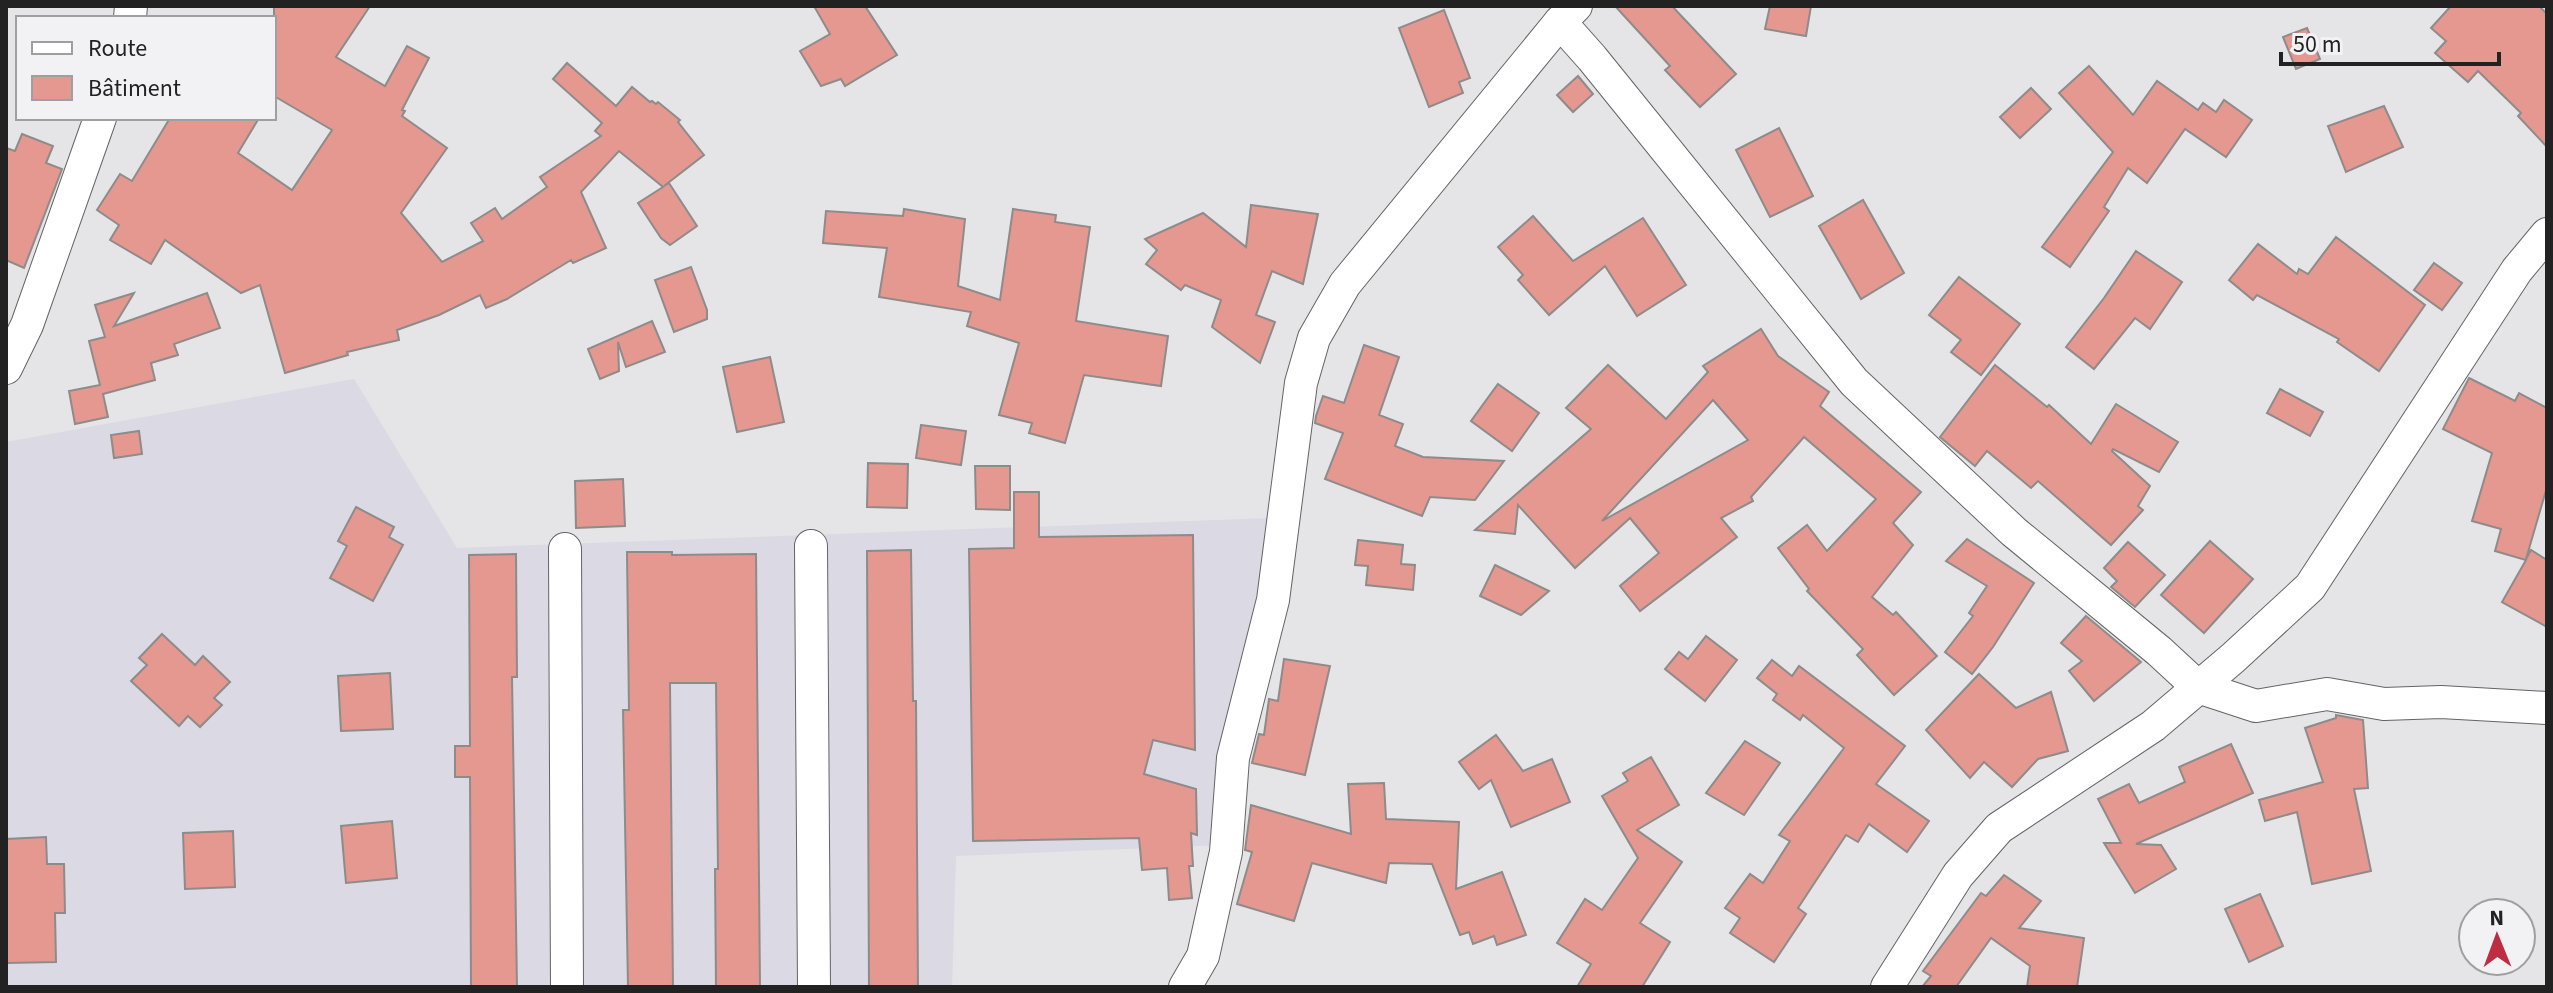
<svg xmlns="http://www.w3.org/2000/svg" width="2553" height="993" viewBox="0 0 2553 993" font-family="'Source Sans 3',sans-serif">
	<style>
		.built { fill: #dad9e4 }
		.building { fill: #e49890; stroke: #8e8b8b; stroke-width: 2; fill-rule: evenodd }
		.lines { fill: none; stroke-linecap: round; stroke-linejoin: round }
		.minor-casing { stroke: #646466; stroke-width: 34 }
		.minor { stroke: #fff; stroke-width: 32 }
	</style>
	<rect width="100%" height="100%" fill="#e5e4e7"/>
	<path class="built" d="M354,379L457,548L1271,518L1221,845L956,856L952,987H6V442Z"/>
	<g class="building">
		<path d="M274,6H370L336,57L385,86L407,46L429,58L402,110L405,111L402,116L447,148L401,213L442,262L483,241L471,223L495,208L502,219L547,187L540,177L601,136L595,131L602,123L553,79L567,63L616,106L632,87L650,102L652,101L656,104L658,102L680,120L678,122L704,155L664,186L669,183L697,226L670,245L661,238L638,203L663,187L619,151L581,192L606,248L573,263L571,260L507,299L486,308L480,295L439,315L397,330L399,340L347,352L348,355L285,373L260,285L241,293L165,240L151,264L110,240L119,225L97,210L120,174L132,181L170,118H259L238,153L292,190L332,130L274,96Z"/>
		<path d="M814,6H865L897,55L845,86L841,79L821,86L800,51L830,34Z"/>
		<path d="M1615,6H1672L1736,74L1700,107L1665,70L1670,66Z"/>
		<path d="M1770,6H1811L1806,36L1765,29Z"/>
		<path d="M2451,6H2539L2547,14V147L2518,116L2521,113L2478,71L2468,82L2435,53L2446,41L2431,28Z"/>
		<path d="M1444,10L1470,78L1459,82L1463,93L1429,107L1399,28Z"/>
		<path d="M2307,28L2320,59L2296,69L2283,37Z"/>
		<path d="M2089,66L2133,115L2157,81L2198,110L2203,103L2216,112L2224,100L2252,120L2226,157L2185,129L2147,183L2128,168L2104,207L2109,211L2070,267L2042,247L2113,152L2059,93Z"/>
		<path d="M1578,76L1593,94L1573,112L1557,95Z"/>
		<path d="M2031,88L2051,109L2020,138L2000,117Z"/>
		<path d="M2384,106L2403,147L2346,172L2328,126Z"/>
		<path d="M1779,128L1813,196L1770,217L1736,150Z"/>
		<path d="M22,134L53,146L46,163L62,169L24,268L6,260V148L15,151Z"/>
		<path d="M1863,200L1904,273L1861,299L1819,226Z"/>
		<path d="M1251,205L1318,214L1303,284L1272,271L1256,315L1275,322L1260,363L1212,327L1221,300L1185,285L1181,290L1146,264L1157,250L1145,239L1203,213L1246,247Z"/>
		<path d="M904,209L965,219L958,286L1000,300L1013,209L1056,215L1055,222L1090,227L1076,321L1168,336L1161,386L1084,375L1065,443L1029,433L1032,423L999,415L1019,343L967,326L971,312L879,297L887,248L823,243L826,211L903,216Z"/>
		<path d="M1533,216L1573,261L1643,218L1686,285L1637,316L1605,266L1549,315L1518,280L1523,275L1498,247Z"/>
		<path d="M2336,237L2425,305L2379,371L2337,342L2339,339L2257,295L2253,300L2229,280L2258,244L2297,274L2299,269L2308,274Z"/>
		<path d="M2136,251L2182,282L2150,329L2135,318L2094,369L2066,347L2104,298Z"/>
		<path d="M2434,263L2462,283L2442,310L2414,290Z"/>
		<path d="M691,267L707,310V319L674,332L655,280Z"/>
		<path d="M1959,277L2020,324L1981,375L1951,352L1961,340L1929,315Z"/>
		<path d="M134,293L114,326L207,293L220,328L174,344L178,355L151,363L155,380L103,394L108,417L75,424L69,391L100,385L89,341L105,337L95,305Z"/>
		<path d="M652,321L665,352L626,367L618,342L619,371L600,379L588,349Z"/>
		<path d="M1761,329L1778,356L1829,392L1820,406L1921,492L1893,523L1913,545L1872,597L1893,615L1896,612L1937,656L1894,695L1857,655L1863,649L1807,591L1809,589L1778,548L1807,525L1827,551L1876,499L1804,437L1751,497L1753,501L1721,518L1737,537L1640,611L1620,586L1659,553L1630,518L1575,568L1518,505L1515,534L1475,530L1591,429L1566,408L1608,365L1666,419L1708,372L1703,366ZM1713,400L1748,440L1602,521Z"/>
		<path d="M1364,345L1399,357L1379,415L1403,424L1395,446L1423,457L1504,461L1475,500L1430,497L1422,516L1325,479L1343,433L1315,423L1316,416L1323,396L1344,403Z"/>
		<path d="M770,357L784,422L737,432L723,367Z"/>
		<path d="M1995,365L2047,407L2049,405L2091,444L2116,404L2178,442L2159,472L2113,449L2112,451L2150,486L2138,506L2143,510L2111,545L2038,481L2031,488L1987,451L1975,466L1940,437Z"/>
		<path d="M2469,378L2515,401L2519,393L2547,408V487L2526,559L2531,550L2547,560V627L2502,602L2526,560L2495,551L2501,529L2472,521L2492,453L2443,429Z"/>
		<path d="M1498,384L1539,413L1512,451L1471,421Z"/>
		<path d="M2280,389L2323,412L2310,436L2267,413Z"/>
		<path d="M921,425L966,431L961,465L916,458Z"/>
		<path d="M139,431L142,454L114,458L111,435Z"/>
		<path d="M868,463L908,464L907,508L867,507Z"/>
		<path d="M975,466H1010V510L976,509Z"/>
		<path d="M623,479L625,526L576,528L575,481Z"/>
		<path d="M1014,492H1039V537L1193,535L1195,750L1153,740L1144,774L1196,789L1197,835L1191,833L1193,866H1189L1192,898L1169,900L1167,868L1142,870L1139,838L973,841L969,549L1014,548Z"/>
		<path d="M356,507L394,527L389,537L403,545L373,601L330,578L347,546L338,541Z"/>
		<path d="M1967,539L2034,583L1993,647L1972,674L1945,652L1973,616L1969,613L1987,586L1946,561Z"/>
		<path d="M1358,540L1403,545L1401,564L1415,565L1413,590L1366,585L1368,566L1355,565Z"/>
		<path d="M2210,541L2253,579L2204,633L2161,595Z"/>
		<path d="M2128,542L2165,575L2135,607L2111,587L2117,581L2104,568Z"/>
		<path d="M911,550L913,701H916L918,987H869L867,551Z"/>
		<path d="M627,552H672V555L756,554L760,987H716L715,869H718L716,683H670L673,987H628L623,710H629Z"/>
		<path d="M516,554L517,677H512L517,987H471L470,777H455V746H470L469,555Z"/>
		<path d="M1495,565L1549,591L1521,615L1480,596Z"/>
		<path d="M2086,616L2141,662L2094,701L2069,671L2082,661L2061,643Z"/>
		<path d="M162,634L195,665L203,656L230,682L214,698L222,705L200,727L188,716L179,726L131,681L147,665L139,658Z"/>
		<path d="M1706,636L1737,660L1705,701L1665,669L1679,652L1688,659Z"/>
		<path d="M1284,659L1330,666L1305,775L1252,763L1259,734L1264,735L1269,699L1278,701Z"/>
		<path d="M1772,660L1792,676L1799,666L1905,746L1876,784L1929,821L1907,852L1869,824L1858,842L1846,835L1798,908L1806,914L1774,962L1730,933L1740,918L1725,908L1750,874L1763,883L1790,841L1779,835L1844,748L1803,715L1800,720L1773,700L1777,694L1757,678Z"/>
		<path d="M390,673L393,729L341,731L338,676Z"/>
		<path d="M1979,674L2016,708L2051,692L2068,751L2038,759L2012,787L1984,762L1970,778L1926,730Z"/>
		<path d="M2336,715L2363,720L2368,788L2354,789L2371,871L2312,884L2297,812L2265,821L2259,800L2323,782L2305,728L2336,718Z"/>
		<path d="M1496,735L1523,771L1552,759L1570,802L1511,827L1491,780L1479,789L1459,762Z"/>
		<path d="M1745,741L1780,763L1744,815L1706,793Z"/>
		<path d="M2231,744L2253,793L2136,844L2161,845L2176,869L2135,893L2104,843H2121L2098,799L2129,784L2139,803L2185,782L2179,767Z"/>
		<path d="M1651,757L1679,805L1637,830L1682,862L1640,923L1670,942L1642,987H1577L1591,964L1557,943L1585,899L1602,910L1638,858L1602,796L1628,781L1623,773Z"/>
		<path d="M1384,783L1386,819L1459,822L1456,889L1502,872L1526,935L1497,945L1494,936L1473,944L1469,932L1460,935L1432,864L1389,863L1386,883L1312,863L1294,921L1237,904L1252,852L1245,850L1251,805L1351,834L1348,784Z"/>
		<path d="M392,821L397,878L346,883L341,826Z"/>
		<path d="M233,831L235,887L185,889L183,833Z"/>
		<path d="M46,837L47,864H64L65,913H55L56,962L6,963V839Z"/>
		<path d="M2004,875L2041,901L2019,928L2084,938L2077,987H2027L2030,966L1991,938L1956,987H1922L1931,976L1923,971L1981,893L1986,896Z"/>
		<path d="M2260,894L2283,946L2249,962L2225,909Z"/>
	</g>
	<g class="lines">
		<defs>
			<g id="minor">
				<path d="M1576,6L1560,22L1592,58L1854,382L2014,532L2159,651L2198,687L2256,706L2327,694L2384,704L2441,702L2547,708"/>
				<path d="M130,18L131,6"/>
				<path d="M6,368L27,325L100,118"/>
				<path d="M811,546L814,987"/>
				<path d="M565,549L567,987"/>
				<path d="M1185,987L1203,956L1226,852L1233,758L1273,600L1301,383L1314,338L1345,284L1560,22"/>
				<path d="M1887,987L1958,875L1999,828L2153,726L2233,658L2310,587L2517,270L2547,234"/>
			</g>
		</defs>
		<use href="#minor" class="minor-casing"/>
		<use href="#minor" class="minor"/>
	</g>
	<rect width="2553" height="993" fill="none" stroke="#222223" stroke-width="16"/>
	<rect x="16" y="16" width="260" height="104" fill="#f2f2f5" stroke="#9f9fa1" stroke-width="2"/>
	<rect x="32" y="42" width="40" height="12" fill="#ffffff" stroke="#9f9fa1" stroke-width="2"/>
	<text x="88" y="56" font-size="24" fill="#222223">Route</text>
	<rect x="32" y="76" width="40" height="24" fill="#e49890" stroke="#9f9fa1" stroke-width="2"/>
	<text x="88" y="96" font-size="24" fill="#222223">Bâtiment</text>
	<g transform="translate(2497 937) rotate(359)"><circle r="38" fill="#f2f2f5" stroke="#9f9fa1" stroke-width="2"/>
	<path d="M0-6L14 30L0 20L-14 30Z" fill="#be2d42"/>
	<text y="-12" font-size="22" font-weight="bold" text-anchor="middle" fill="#222223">N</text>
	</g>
	<path d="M2281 52v12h218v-12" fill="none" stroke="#222223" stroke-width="4"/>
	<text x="2293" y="52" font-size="24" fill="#222223" stroke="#f2f2f5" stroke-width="6" paint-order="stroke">50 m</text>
</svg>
